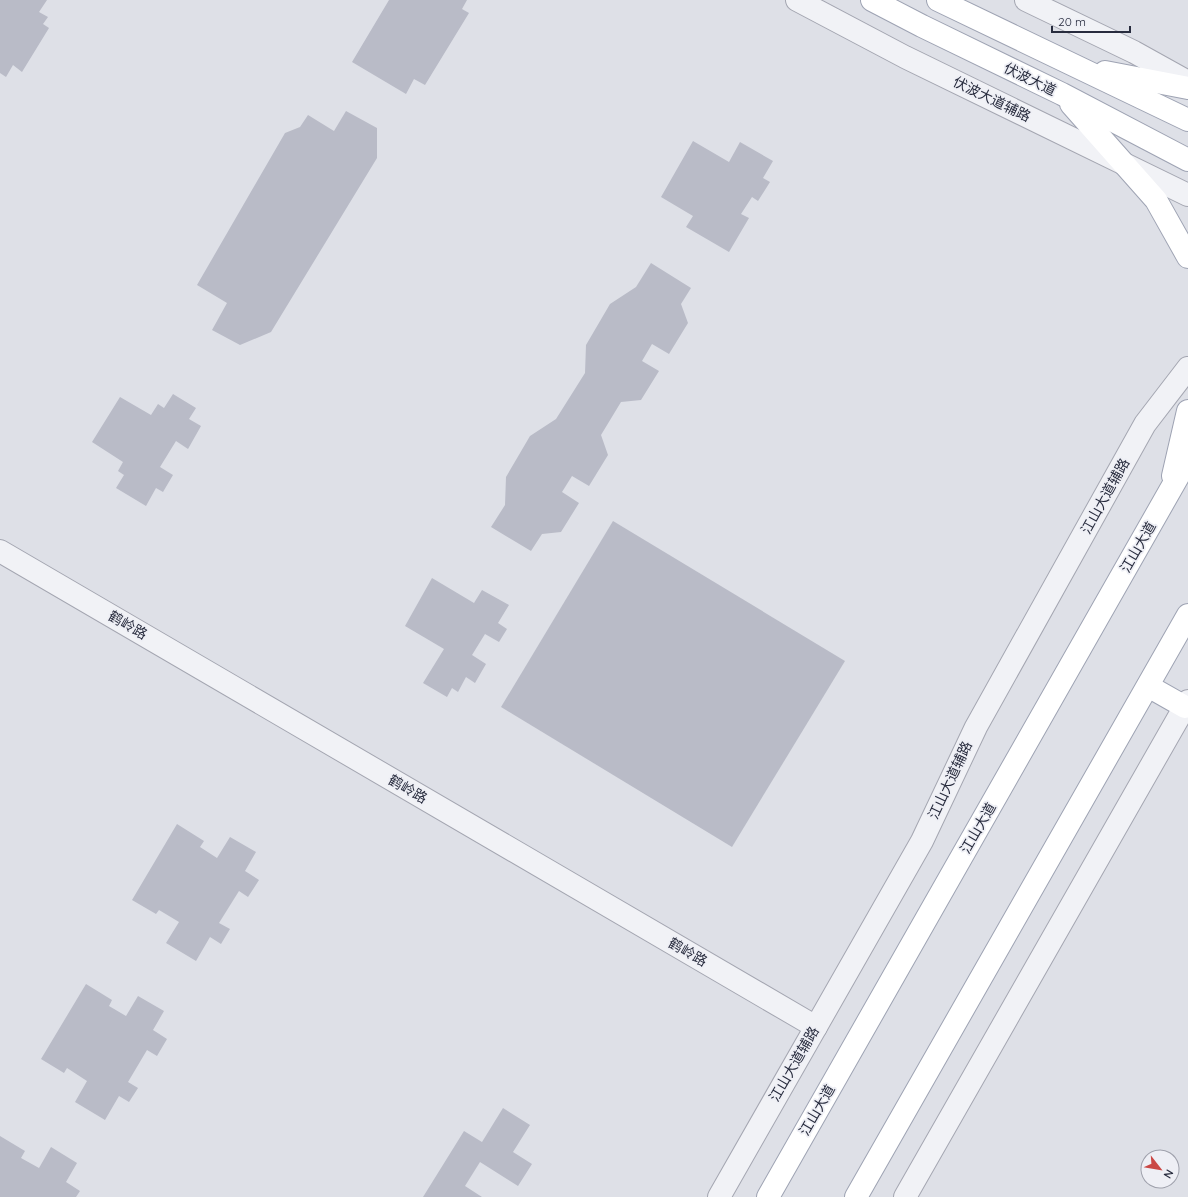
<svg xmlns="http://www.w3.org/2000/svg" width="1188" height="1197" viewBox="0 0 1188 1197" font-family="Quicksand,'Noto Sans SC',sans-serif">
	<style>
		.building { fill: #b9bbc7 }
		.lines { fill: none; stroke-linecap: round; stroke-linejoin: round }
		.minor-casing { stroke: #a4a6b1; stroke-width: 24 }
		.tertiary-casing { stroke: #a4a6b1; stroke-width: 24 }
		.primary-casing { stroke: #9ea3b3; stroke-width: 24 }
		.minor { stroke: #f1f2f6; stroke-width: 22 }
		.tertiary { stroke: #f1f2f6; stroke-width: 22 }
		.primary { stroke: #fff; stroke-width: 22 }
		.labels { text-anchor: middle; dominant-baseline: central; stroke-width: 3.5; stroke-linejoin: round; paint-order: stroke }
		.street-label { font-size: 14px; fill: #282c3e; stroke: #eeeff5 }
	</style>
	<rect width="100%" height="100%" fill="#dee0e7"/>
	<g class="building">
		<path d="M0,0H47L39,12L48,17L43,24L49,28L22,72L13,65L6,77L0,73Z"/>
		<path d="M389,0H467L462,9L469,13L425,85L414,79L406,94L352,62Z"/>
		<path d="M346,111L377,128V158L271,332L240,345L212,330L227,303L197,285L285,133L300,127L308,115L334,131Z"/>
		<path d="M693,141L729,162L740,142L773,161L763,178L770,182L758,201L752,197L741,214L749,218L729,252L686,227L693,216L661,197Z"/>
		<path d="M651,263L691,288L681,304L688,323L669,354L652,344L642,361L659,371L641,400L621,402L601,435L608,455L589,486L572,476L562,492L579,503L561,532L542,534L531,551L491,527L505,505L506,477L530,436L556,419L585,373L586,345L610,304L636,287Z"/>
		<path d="M173,394L196,408L189,419L201,426L188,449L176,441L160,467L173,475L163,492L156,488L146,506L116,488L124,475L118,471L123,462L92,442L120,397L151,415L158,404L164,408Z"/>
		<path d="M613,521L845,661L732,847L501,707Z"/>
		<path d="M432,578L474,603L482,590L509,605L498,623L507,629L499,642L485,634L472,655L486,664L475,683L466,677L458,692L452,688L447,697L423,683L444,649L405,626Z"/>
		<path d="M177,824L204,841L200,847L217,858L230,837L256,852L245,871L259,880L248,897L239,891L219,923L230,929L221,944L210,937L196,961L166,943L179,922L159,910L156,914L132,900Z"/>
		<path d="M86,984L112,1000L109,1006L126,1016L138,996L164,1011L153,1030L167,1039L157,1056L147,1050L128,1082L138,1088L129,1102L119,1096L105,1120L75,1102L87,1081L67,1068L64,1073L41,1059Z"/>
		<path d="M503,1108L530,1125L513,1152L532,1164L518,1186L480,1162L465,1186L482,1197H423L464,1131L482,1142Z"/>
		<path d="M0,1136L25,1151L21,1158L39,1168L51,1147L77,1163L66,1182L80,1191L76,1197H0Z"/>
	</g>
	<g class="lines">
		<defs>
			<g id="minor">
				<path d="M797,0L905,57L1188,195"/>
				<path d="M1026,0L1134,52L1188,82"/>
				<path d="M0,551L816,1027"/>
			</g>
			<g id="tertiary">
				<path d="M719,1197L922,841L976,727L1145,424L1188,368"/>
				<path d="M905,1197L1188,701"/>
			</g>
			<g id="primary">
				<path d="M872,0L922,26L1062,94L1188,160"/>
				<path d="M938,0L1188,120"/>
				<path d="M1105,72L1188,88"/>
				<path d="M1071,104L1156,200L1188,257"/>
				<path d="M1173,476L1188,411"/>
				<path d="M1148,686L1185,707"/>
				<path d="M768,1197L1188,459"/>
				<path d="M856,1197L1188,615"/>
			</g>
		</defs>
		<use href="#minor" class="minor-casing"/>
		<use href="#tertiary" class="tertiary-casing"/>
		<use href="#primary" class="primary-casing"/>
		<use href="#minor" class="minor"/>
		<use href="#tertiary" class="tertiary"/>
		<use href="#primary" class="primary"/>
	</g>
	<g class="labels">
		<g class="street-label">
			<text transform="translate(1030 79) rotate(26)">伏波大道</text>
			<text transform="translate(992 99) rotate(26)">伏波大道辅路</text>
			<text transform="translate(1105 496) rotate(-61)">江山大道辅路</text>
			<text transform="translate(1138 547) rotate(-60)">江山大道</text>
			<text transform="translate(128 625) rotate(30)">鹤岭路</text>
			<text transform="translate(950 780) rotate(-65)">江山大道辅路</text>
			<text transform="translate(408 789) rotate(30)">鹤岭路</text>
			<text transform="translate(978 828) rotate(-60)">江山大道</text>
			<text transform="translate(688 952) rotate(30)">鹤岭路</text>
			<text transform="translate(794 1064) rotate(-60)">江山大道辅路</text>
			<text transform="translate(817 1110) rotate(-60)">江山大道</text>
		</g>
	</g>
	<g transform="translate(1160 1169) rotate(121)"><circle r="19" fill="#eeeff5" stroke="#9fa1ac"/>
	<path d="M0-3L7 15L0 10L-7 15Z" fill="#ca4845"/>
	<text y="-6" font-size="11" font-weight="bold" text-anchor="middle" fill="#282c3e">N</text>
	</g>
	<path d="M1052 26v6h78v-6" fill="none" stroke="#282c3e" stroke-width="2"/>
	<text x="1058" y="26" font-size="12" fill="#282c3e" stroke="#eeeff5" stroke-width="3" paint-order="stroke">20 m</text>
</svg>
